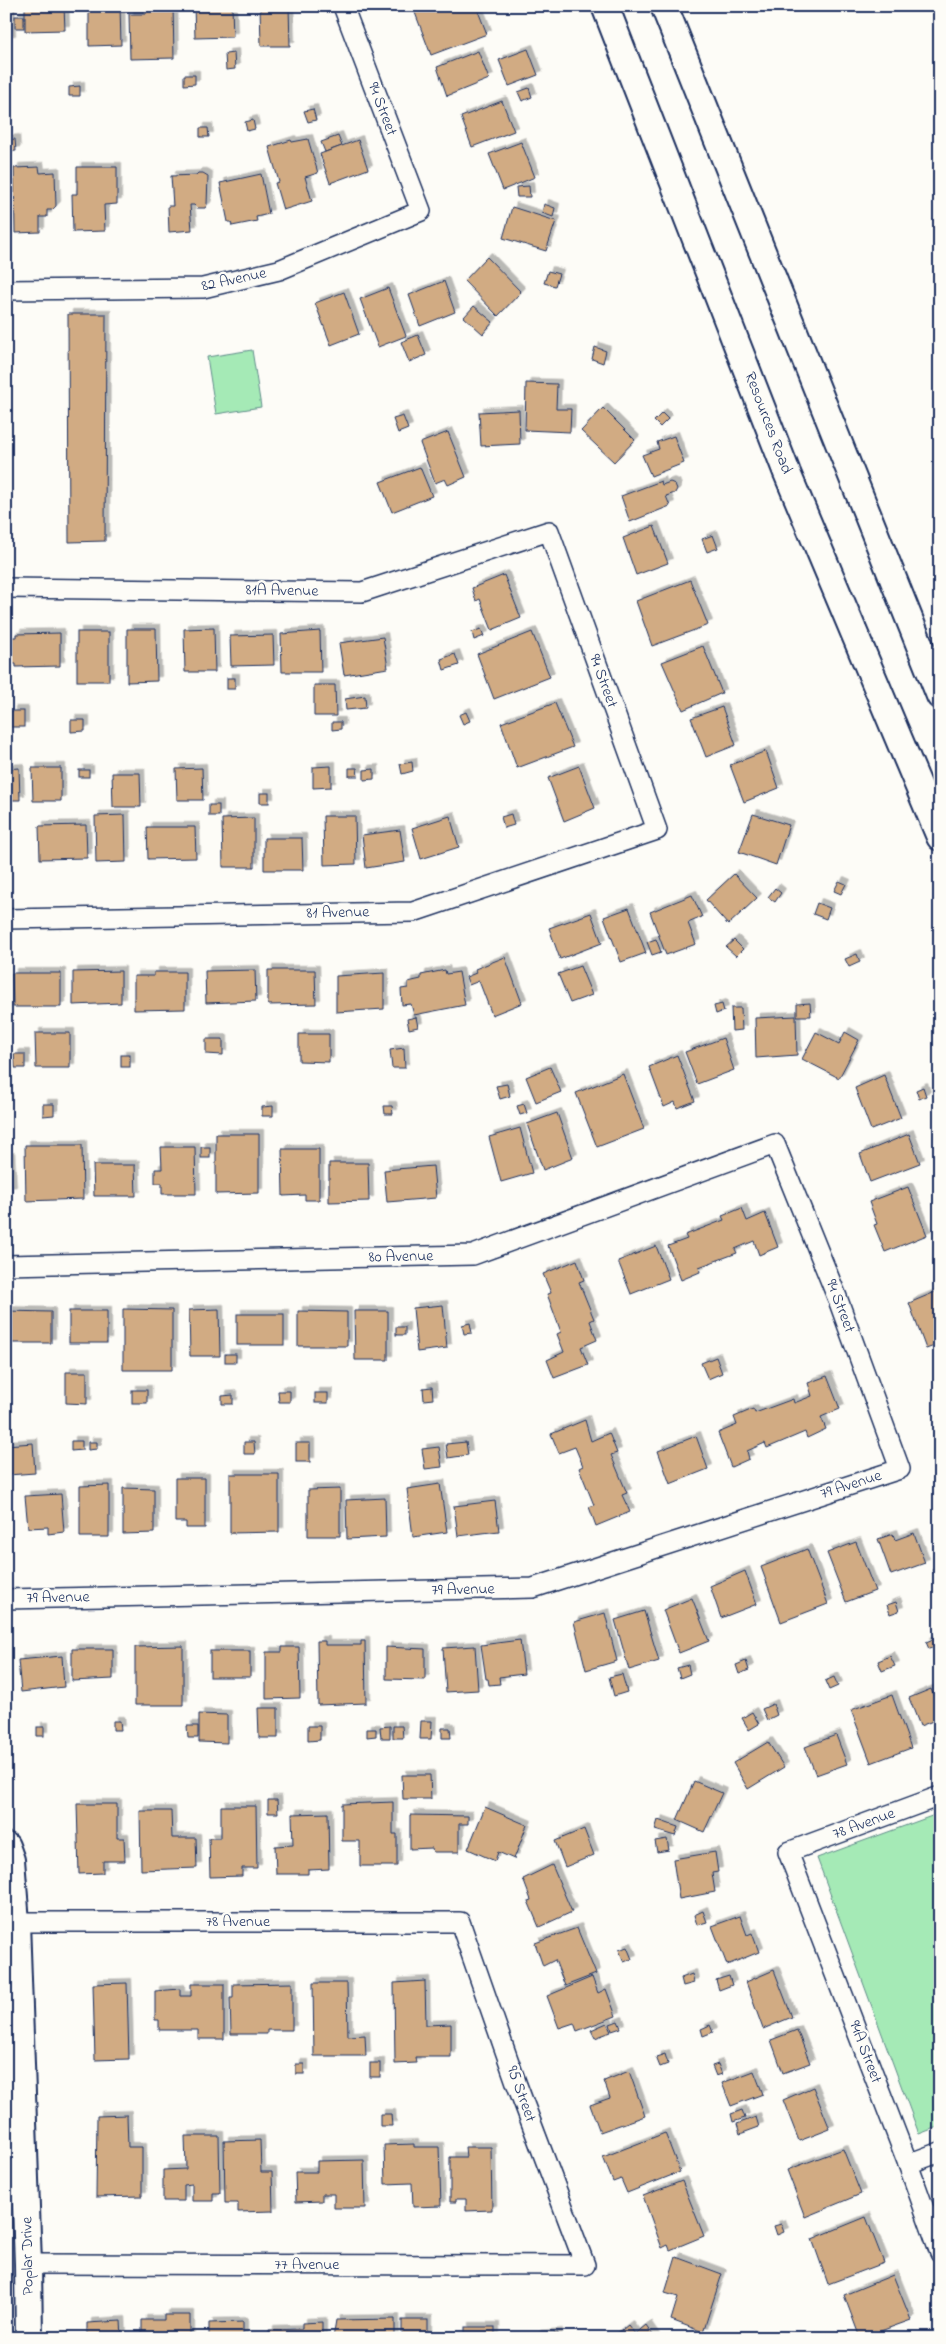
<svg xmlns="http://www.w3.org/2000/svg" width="946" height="2344" viewBox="0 0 946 2344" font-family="'Indie Flower',sans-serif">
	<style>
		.green { fill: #a5eab6; stroke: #608c8a }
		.building { fill: #d1ab83; stroke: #1b2f5e; filter: url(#shadow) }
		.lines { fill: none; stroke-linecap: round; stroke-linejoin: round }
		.street-casing { stroke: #1b2f5e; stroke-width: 22 }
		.secondary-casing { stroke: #1b2f5e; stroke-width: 30 }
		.street { stroke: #fdfcf7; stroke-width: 19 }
		.secondary { stroke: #fdfcf7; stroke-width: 26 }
		.labels { text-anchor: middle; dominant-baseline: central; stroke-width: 5; stroke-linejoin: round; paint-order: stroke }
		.street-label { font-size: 16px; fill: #1b2f5e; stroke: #fdfcf7 }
	</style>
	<defs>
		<filter id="shadow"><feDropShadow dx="4.5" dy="-4.5" stdDeviation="0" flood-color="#0004"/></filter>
	</defs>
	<rect width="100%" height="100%" fill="#fdfcf7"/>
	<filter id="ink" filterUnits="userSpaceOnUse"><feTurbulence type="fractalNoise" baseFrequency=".02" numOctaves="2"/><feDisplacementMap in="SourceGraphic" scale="10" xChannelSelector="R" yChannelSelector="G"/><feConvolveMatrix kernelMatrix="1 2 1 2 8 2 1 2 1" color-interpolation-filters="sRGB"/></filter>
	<g filter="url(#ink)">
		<g class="green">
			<path d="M252,350L261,407L216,414L207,357Z"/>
			<path d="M940,1813V2126L919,2134L817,1858Z"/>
		</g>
		<g class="building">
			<path d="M6,6H10L11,40H6Z"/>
			<path d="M25,6H64L65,30L25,31Z"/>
			<path d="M89,6H120L121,45L89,46Z"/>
			<path d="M146,6H173L174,58L130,59L129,14H146Z"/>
			<path d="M194,6H232L233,37L195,38Z"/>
			<path d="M260,6H289L290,46H261Z"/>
			<path d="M423,6H476L487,34L431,55L414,10Z"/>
			<rect x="15" y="16" width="9" height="12"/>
			<path d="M528,49L538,75L509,86L499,60Z"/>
			<path d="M478,51L489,79L447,96L437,67Z"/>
			<path d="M234,53L235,69L226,70L225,54Z"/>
			<path d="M184,75H195V84L184,85Z"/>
			<path d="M80,86V96H69V87Z"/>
			<path d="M529,88L532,97L522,101L518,92Z"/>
			<path d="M502,101L514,131L472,147L461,117Z"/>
			<path d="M313,109L316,120L308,122L304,111Z"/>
			<path d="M253,120L255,129L247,131L245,122Z"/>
			<path d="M200,128H208L209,137H200Z"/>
			<path d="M338,136L342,146L325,152L321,142Z"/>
			<path d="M15,139L16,151L6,152V140Z"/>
			<path d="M308,139L318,173L305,177L312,201L283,210L275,183L279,182L269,147L291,140L292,142Z"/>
			<path d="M358,140L368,169L330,183L320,154Z"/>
			<path d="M521,142L535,177L503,190L489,154Z"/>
			<path d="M39,167L40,173L55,172L56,206L52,210H47V217H40V232L15,233L14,168Z"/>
			<path d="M77,167H117V204L104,205L105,231L73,232L72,194H77Z"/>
			<path d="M198,173H203L208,176L207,205L205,208H197L194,205H190L192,230L169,232L168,206H173L171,176L196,175Z"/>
			<path d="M261,174L269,214L256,217L257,221L232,226L231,222H228L220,183Z"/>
			<path d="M529,186L530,197H517L516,187Z"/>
			<path d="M544,204L555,208L553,217L542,213Z"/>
			<path d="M512,207L556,221L546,251L503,238Z"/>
			<path d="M487,257L521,292L498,316L464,281Z"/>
			<path d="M548,271L559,274L555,286L544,283Z"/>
			<path d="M444,281L455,312L420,326L409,295Z"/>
			<path d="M388,288L406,336L378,347L360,299Z"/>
			<path d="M344,292L359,334L331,345L315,303Z"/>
			<path d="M474,306L493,322L483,334L464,317Z"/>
			<path d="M68,314H106L105,541L69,542Z"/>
			<path d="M418,335L426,355L409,362L401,342Z"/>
			<path d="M595,347L606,351L603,363L592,359Z"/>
			<path d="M526,383L557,384L556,409H571L570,432L525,430Z"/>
			<path d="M603,408L635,440L614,462L581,431Z"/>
			<path d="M519,410L520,444L481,446L479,412Z"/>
			<path d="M662,413L668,419L660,427L654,421Z"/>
			<path d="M403,416L408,429L398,433L393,419Z"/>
			<path d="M448,432L466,477L448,485L445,479L435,483L420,443Z"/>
			<path d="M674,436L684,463L651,476L642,455L659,449L657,442Z"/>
			<path d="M420,467L432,496L392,512L380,482Z"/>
			<path d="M661,481L662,485L670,482L675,484L677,489L675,493L666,496L670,506L630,522L621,496Z"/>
			<path d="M654,526L668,563L636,575L623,538Z"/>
			<path d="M713,535L718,548L707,552L702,539Z"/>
			<path d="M504,575L521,618L492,630L480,599L476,601L472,588Z"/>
			<path d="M690,580L708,625L652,646L636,601Z"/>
			<path d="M214,628L215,672H185L184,629Z"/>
			<path d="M127,629H156L157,681L127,682Z"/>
			<path d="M481,629L484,636L474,640L472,632Z"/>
			<path d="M320,631L321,672H282L281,634Z"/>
			<rect x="77" y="632" width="32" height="49"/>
			<path d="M532,632L550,677L494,699L477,654Z"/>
			<path d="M60,633V666L16,667V664H12V637H16V634Z"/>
			<path d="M273,635L274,665L231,666L230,636Z"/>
			<path d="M383,637L388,668L344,675L339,643Z"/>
			<path d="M703,646L722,693L683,710L662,662Z"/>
			<path d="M455,654L459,665L444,670L441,659Z"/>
			<rect x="227" y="678" width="8" height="11"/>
			<path d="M314,685H335L336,716H314Z"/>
			<path d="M365,696L366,708L346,710L345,699Z"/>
			<path d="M555,703L573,747L517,768L501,723Z"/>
			<path d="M722,707L736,745L706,757L691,718Z"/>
			<rect x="11" y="711" width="13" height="16"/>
			<path d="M466,712L470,721L463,724L459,715Z"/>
			<path d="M71,720H85V731L71,732Z"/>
			<path d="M332,722H341V729L332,730Z"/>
			<path d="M766,751L779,788L744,802L730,765Z"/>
			<path d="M412,762L413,771L402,774L400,764Z"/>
			<path d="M331,766V787L313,788V767Z"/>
			<path d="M579,766L595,808L564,821L548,778Z"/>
			<path d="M19,768L20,800H6V769Z"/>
			<path d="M32,768H61V801H33Z"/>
			<path d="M202,768L203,800H177L176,769Z"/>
			<path d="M349,768H357L358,776H349Z"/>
			<path d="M374,769V779L364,780V770Z"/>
			<rect x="79" y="770" width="10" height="7"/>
			<path d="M112,773H140L141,807H113Z"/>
			<rect x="260" y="793" width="9" height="10"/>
			<rect x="209" y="805" width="10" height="11"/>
			<path d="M511,814L514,825L504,828L501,817Z"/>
			<path d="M753,814L789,825L776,865L739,852Z"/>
			<path d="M125,815L126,862L96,863L95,816Z"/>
			<path d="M323,816H355L356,864L324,865Z"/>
			<path d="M450,816L459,847L421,859L412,828Z"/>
			<path d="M254,818V867H223L222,819Z"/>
			<path d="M86,825L87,858L40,859L39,826Z"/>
			<path d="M147,827H195L196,858L148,859Z"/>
			<path d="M400,830L405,862L366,868L362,835Z"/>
			<path d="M264,838H302L303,870H264Z"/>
			<path d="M734,874L757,898L728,925L706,900Z"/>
			<path d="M839,881L846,884L841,894L834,891Z"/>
			<path d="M775,888L781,893L775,902L768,897Z"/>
			<path d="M692,895L702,917L688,923L696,944L666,955L650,912Z"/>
			<path d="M817,903L830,908L826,919L813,914Z"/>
			<path d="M629,908L646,953L621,962L604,917Z"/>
			<path d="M591,913L602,943L560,959L549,928Z"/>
			<path d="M656,939L661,952L652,955L647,942Z"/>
			<path d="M734,940L743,949L736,956L726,947Z"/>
			<path d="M857,954L860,962L849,967L845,959Z"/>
			<path d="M505,957L522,1003L492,1015L479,981L469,985L466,977L476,973L475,969Z"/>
			<path d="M580,966L592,995L570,1003L558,974Z"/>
			<path d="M255,970L256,1001L206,1003L205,971Z"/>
			<path d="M268,970H315L316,1004L268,1005Z"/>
			<path d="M445,970L446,974L459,972L465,1005L414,1015L411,1004L402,1005L401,989L408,988V982L421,979V975Z"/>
			<path d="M121,971V1003L73,1005V972Z"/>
			<path d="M154,972H185V1009L134,1010V976H154Z"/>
			<path d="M12,973H61V1007H13Z"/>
			<path d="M384,973V1009L336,1012V976Z"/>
			<path d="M810,1003L811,1016H797V1004Z"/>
			<path d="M722,1004L724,1011L716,1014L714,1006Z"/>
			<path d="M731,1008H741L742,1030L732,1031Z"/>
			<path d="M796,1016L797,1055L756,1058L755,1018Z"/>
			<path d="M416,1017L418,1027L409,1029L407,1019Z"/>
			<path d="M816,1032L839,1044L845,1032L859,1040L839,1078L802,1059Z"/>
			<path d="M35,1033H70V1068H36Z"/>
			<path d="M299,1034H329V1062L299,1061Z"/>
			<path d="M723,1038L734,1070L697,1084L685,1052Z"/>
			<path d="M206,1039H223V1055L206,1054Z"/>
			<path d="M404,1048L405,1068H392L390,1050Z"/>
			<path d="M14,1054H25V1068H15Z"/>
			<rect x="121" y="1055" width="9" height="12"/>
			<path d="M677,1055L695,1101L677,1108L675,1102L664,1107L649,1067Z"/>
			<path d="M550,1067L561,1092L536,1102L526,1077Z"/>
			<path d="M623,1074L644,1129L597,1147L576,1093Z"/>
			<path d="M884,1075L901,1118L871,1130L855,1088Z"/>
			<path d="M507,1084L510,1096L500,1099L496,1086Z"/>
			<path d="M923,1087L926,1096L919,1099L916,1090Z"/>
			<path d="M43,1104H54V1115L43,1116Z"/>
			<path d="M524,1104L527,1113L520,1115L517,1106Z"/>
			<path d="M273,1106V1116H262V1107Z"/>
			<path d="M384,1106H392L393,1114H385Z"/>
			<path d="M557,1113L573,1158L543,1170L527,1124Z"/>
			<path d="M520,1128L532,1173L501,1182L489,1137Z"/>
			<path d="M216,1134H259V1193L216,1194Z"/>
			<path d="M909,1134L920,1163L870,1182L860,1154Z"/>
			<path d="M25,1145H82L83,1199L26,1201Z"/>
			<path d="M161,1147H195L196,1194H162V1183H155V1169H162Z"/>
			<rect x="201" y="1147" width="9" height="11"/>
			<path d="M282,1149H319V1200H305V1195L283,1196Z"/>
			<path d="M10,1157L12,1191L6,1192V1158Z"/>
			<path d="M329,1163H368L369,1201L329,1202Z"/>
			<path d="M93,1165H135L136,1196H94Z"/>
			<path d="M433,1166L436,1198L387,1202L384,1170Z"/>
			<path d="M908,1187L927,1235L885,1252L874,1225L877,1224L869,1202Z"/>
			<path d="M742,1208L747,1221L765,1213L778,1247L759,1255L754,1241L735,1249L737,1253L699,1267L700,1272L681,1280L668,1246L687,1239L685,1235L724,1220L722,1216Z"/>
			<path d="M656,1246L669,1279L631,1294L618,1261Z"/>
			<path d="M577,1260L584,1280L579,1282L594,1319L590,1321L597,1340L581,1347L588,1365L554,1378L547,1360L564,1352L557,1334L561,1332L547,1294L551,1293L543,1274Z"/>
			<path d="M940,1290V1344L926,1349L909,1303Z"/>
			<path d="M443,1305L447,1348L417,1352L413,1308Z"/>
			<path d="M123,1309L172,1310V1370H123Z"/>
			<path d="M219,1309L220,1356H190L189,1310Z"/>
			<path d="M6,1311L51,1312V1343H6Z"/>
			<rect x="69" y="1311" width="38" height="32"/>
			<path d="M298,1311L347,1312V1346H298Z"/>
			<path d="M354,1311H388V1360H355Z"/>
			<rect x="237" y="1314" width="47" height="31"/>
			<path d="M470,1323L472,1333L464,1334L462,1325Z"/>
			<rect x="396" y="1327" width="9" height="8"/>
			<rect x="225" y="1354" width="11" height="8"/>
			<path d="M716,1357L722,1373L708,1379L701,1363Z"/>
			<path d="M66,1372H87V1404L66,1403Z"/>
			<path d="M827,1376L840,1409L821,1417L826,1429L807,1438L805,1432L767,1448L765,1443L747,1451L749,1459L731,1467L718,1433L737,1425L734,1417L753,1409L755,1413L793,1399L794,1403L812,1396L808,1383Z"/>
			<path d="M432,1387L433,1399L424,1400L423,1388Z"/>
			<rect x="132" y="1390" width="15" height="13"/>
			<path d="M278,1391H290V1402H279Z"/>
			<rect x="315" y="1393" width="13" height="10"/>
			<path d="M233,1395V1404H222V1396Z"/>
			<path d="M585,1420L591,1441L609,1433L617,1453L611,1455L627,1493L622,1495L630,1512L596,1526L589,1507L594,1505L579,1468L583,1466L575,1447L559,1453L551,1434Z"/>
			<path d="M696,1436L708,1469L670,1484L658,1451Z"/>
			<path d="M71,1441H82V1450L71,1451Z"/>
			<path d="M88,1442H97V1449L88,1450Z"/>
			<path d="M244,1442H254L255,1454H244Z"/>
			<path d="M466,1442L468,1455L448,1458L446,1444Z"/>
			<path d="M33,1443L35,1473L8,1475L6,1445Z"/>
			<rect x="296" y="1443" width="14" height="19"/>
			<path d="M439,1447L442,1467L425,1469L422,1449Z"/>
			<path d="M230,1474H279V1532L230,1533Z"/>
			<path d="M175,1478H205V1528H186V1522H175Z"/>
			<path d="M440,1484L447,1532L413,1537L407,1489Z"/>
			<path d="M109,1485V1537H80V1486Z"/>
			<path d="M123,1488L154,1489V1533L123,1534Z"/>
			<path d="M340,1489V1536H308V1490Z"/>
			<path d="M61,1494L64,1532L48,1534V1527L28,1528L25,1496Z"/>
			<path d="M385,1498L386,1537L347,1539L346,1500Z"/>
			<path d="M495,1501L499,1531L458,1536L454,1506Z"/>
			<path d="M914,1533L925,1563L891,1575L878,1539L893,1534L895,1540Z"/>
			<path d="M856,1542L875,1591L846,1602L827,1553Z"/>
			<path d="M807,1549L828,1604L781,1622L761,1567Z"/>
			<path d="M940,1564V1580L932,1570Z"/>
			<path d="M745,1571L757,1604L721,1618L710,1586Z"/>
			<path d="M692,1598L709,1641L679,1653L663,1610Z"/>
			<path d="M896,1602L899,1611L890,1614L887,1605Z"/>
			<path d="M644,1611L659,1661L629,1670L615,1620Z"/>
			<path d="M605,1613L617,1661L586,1670L574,1622Z"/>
			<path d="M940,1636V1645L929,1649L926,1642Z"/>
			<path d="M520,1640L524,1674L499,1677L500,1684L489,1685L488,1679H486L481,1645Z"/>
			<path d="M317,1641H325V1645H361V1641H365L366,1703L318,1705Z"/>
			<path d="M183,1646V1705H135V1647Z"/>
			<path d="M475,1646L478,1690L446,1692L443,1648Z"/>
			<path d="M282,1647H299L300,1698L266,1699V1652H282Z"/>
			<path d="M386,1647L425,1649V1680L386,1679Z"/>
			<path d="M72,1649H113V1679L72,1681Z"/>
			<rect x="210" y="1651" width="40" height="26"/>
			<path d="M62,1656L64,1687L21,1692L18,1660Z"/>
			<path d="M890,1656L895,1666L882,1671L878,1661Z"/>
			<path d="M746,1661L749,1670L739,1674L736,1665Z"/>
			<path d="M688,1665L690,1674L680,1678L677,1668Z"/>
			<path d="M622,1674L627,1692L614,1696L609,1677Z"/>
			<path d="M834,1677L838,1686L829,1690L825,1681Z"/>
			<path d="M931,1689L939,1709L935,1711L938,1719L920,1726L909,1698Z"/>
			<path d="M892,1695L911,1748L871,1763L851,1710Z"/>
			<path d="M773,1704L777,1715L767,1720L762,1709Z"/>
			<path d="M258,1708H278V1738H259Z"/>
			<path d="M752,1712L759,1724L749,1730L742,1718Z"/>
			<path d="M199,1714L227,1715V1743L199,1742Z"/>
			<path d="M113,1721H120L121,1730H113Z"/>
			<path d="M421,1721H432L431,1739H420Z"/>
			<path d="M187,1726H198V1738H188Z"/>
			<path d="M308,1726H320V1740L308,1741Z"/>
			<path d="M390,1726V1738H381L380,1727Z"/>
			<path d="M393,1726H402L403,1738H393Z"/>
			<rect x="37" y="1727" width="7" height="9"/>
			<path d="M442,1728H450L451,1738H442Z"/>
			<path d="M367,1729H376V1736L367,1737Z"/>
			<path d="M836,1735L847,1764L816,1775L805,1747Z"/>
			<path d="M768,1742L784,1767L748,1789L733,1763Z"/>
			<path d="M402,1775H430L431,1799H403Z"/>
			<path d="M694,1781L722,1793L704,1832L677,1820Z"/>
			<path d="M268,1800H277L278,1813H268Z"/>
			<path d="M393,1802V1834H397V1866H360V1841H342V1804Z"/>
			<path d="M77,1804H117V1838H124L125,1861H103V1873L79,1874Z"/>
			<path d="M221,1806H256L257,1868H242V1876L210,1877L209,1838H221Z"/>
			<path d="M485,1807L527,1825L514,1859L498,1852L495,1861L468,1849Z"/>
			<path d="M140,1811H171L172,1838H196L197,1868L141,1870Z"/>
			<path d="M328,1813L329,1869L308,1870V1874H276L275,1846L293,1845L292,1814Z"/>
			<path d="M410,1815L468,1816V1824H459V1852H433L432,1848L410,1849Z"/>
			<path d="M658,1820L678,1827L675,1836L655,1830Z"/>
			<path d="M584,1829L594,1855L565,1867L555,1841Z"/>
			<path d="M667,1839L669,1850L657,1852L655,1841Z"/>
			<path d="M715,1852L718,1872L712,1873L715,1892L679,1899L673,1859Z"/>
			<path d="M552,1865L572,1912L539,1927L528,1901L531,1900L523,1879Z"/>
			<path d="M703,1911L707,1922L697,1925L694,1915Z"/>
			<path d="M740,1916L747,1935L752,1933L759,1952L727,1965L712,1926Z"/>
			<path d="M577,1928L596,1974L565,1986L555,1960L543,1966L535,1943Z"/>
			<path d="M627,1947L632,1959L624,1962L619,1950Z"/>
			<path d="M774,1970L792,2017L763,2029L746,1982Z"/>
			<path d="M692,1974L694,1983L683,1986L681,1978Z"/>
			<path d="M729,1976L732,1985L719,1990L716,1980Z"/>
			<path d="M592,1977L598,1993L606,1989L616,2016L577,2031L574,2023L559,2028L547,1996Z"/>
			<path d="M425,1981L426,2025L451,2024V2057H415L416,2063L395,2064L394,1983Z"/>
			<path d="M127,1983L129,2059L95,2060L93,1984Z"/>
			<path d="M292,1983V2030H267V2034H231L230,1998H233V1984Z"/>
			<path d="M313,1983H347L348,2036L365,2035L366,2056H314Z"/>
			<path d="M191,1984H224V2039H198V2030H159V2020H155V1991L180,1989V1996H191Z"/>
			<path d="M618,2021L621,2028L612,2031L610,2024Z"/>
			<path d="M607,2023L611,2032L595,2038L591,2030Z"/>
			<path d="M710,2025L713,2032L703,2036L701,2029Z"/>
			<path d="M797,2030L810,2063L783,2073L771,2040Z"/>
			<path d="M665,2054L668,2064L660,2067L656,2057Z"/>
			<rect x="370" y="2063" width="10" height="14"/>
			<rect x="296" y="2064" width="8" height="10"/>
			<path d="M718,2064L722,2074L716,2076L712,2066Z"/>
			<path d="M629,2071L645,2116L600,2132L590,2105L610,2098L604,2081Z"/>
			<path d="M754,2071L763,2094L731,2106L722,2083Z"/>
			<path d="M813,2087L830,2129L799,2141L783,2100Z"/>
			<path d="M742,2110L745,2118L733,2122L731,2114Z"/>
			<path d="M380,2114H391L392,2126H380Z"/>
			<path d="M127,2115L128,2147H142V2196L96,2197L97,2116Z"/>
			<path d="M756,2117L759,2127L740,2134L737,2124Z"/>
			<path d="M665,2133L680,2172L627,2193L621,2179L613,2182L603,2157Z"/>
			<path d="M185,2136H219L220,2193H213V2201H192V2184L184,2185V2201H163V2170L186,2169Z"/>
			<path d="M260,2140L261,2172H272L273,2211L238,2212V2203H225L224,2141Z"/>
			<path d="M414,2144V2147H439L441,2206L413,2207L412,2183L385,2184L384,2145Z"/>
			<path d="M465,2147H491L492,2210L466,2211V2199H456V2202H450V2157H466Z"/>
			<path d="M843,2149L861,2194L805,2217L787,2170Z"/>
			<path d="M364,2160L365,2208H334V2194H322V2201L296,2202L295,2172H317V2161Z"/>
			<path d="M682,2181L704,2236L670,2250L668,2245L662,2248L643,2196Z"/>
			<path d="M866,2217L884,2263L828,2284L812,2239Z"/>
			<path d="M781,2224L784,2232L777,2235L774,2226Z"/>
			<path d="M676,2257L722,2274L703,2332L671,2320L678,2297L665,2293Z"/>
			<path d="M893,2275L911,2320L878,2332L880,2338H860L844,2295Z"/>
			<path d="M164,2315H190V2338H142V2320H164Z"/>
			<path d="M395,2319V2338H333L336,2320Z"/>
			<rect x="402" y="2320" width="26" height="18"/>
			<path d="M121,2321L122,2338H87V2323Z"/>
			<path d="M243,2322V2338H209V2323Z"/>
			<path d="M322,2322V2338H269V2330L302,2329V2323Z"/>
			<path d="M628,2325L635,2334L646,2325L655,2338H612Z"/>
			<rect x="465" y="2327" width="30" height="11"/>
			<path d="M558,2333V2338H536V2335Z"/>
		</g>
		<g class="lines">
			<defs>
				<g id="street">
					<path d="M6,290L203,288L279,270L421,211L343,6"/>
					<path d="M6,588L362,592L549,531L657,830L413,912L6,919"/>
					<path d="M6,1265L473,1255L775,1144L837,1297L900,1469L533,1588L6,1599"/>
					<path d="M940,1796L788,1852L908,2164L940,2253"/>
					<path d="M16,1922H460L517,2085L585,2265L28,2264"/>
					<path d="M908,2164L940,2152"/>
				</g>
				<g id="secondary">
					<path d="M605,6L787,473L940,837"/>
					<path d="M664,6L940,696"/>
					<path d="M6,1846L11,1860L16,1922L28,2264L29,2338"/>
				</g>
			</defs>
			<use href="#street" class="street-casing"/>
			<use href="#secondary" class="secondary-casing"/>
			<use href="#street" class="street"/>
			<use href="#secondary" class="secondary"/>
		</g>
	</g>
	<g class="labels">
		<g class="street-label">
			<text transform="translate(382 109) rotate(69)">94 Street</text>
			<text transform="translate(234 280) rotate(-12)">82 Avenue</text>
			<text transform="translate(768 423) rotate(69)">Resources Road</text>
			<text transform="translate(282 591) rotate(1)">81A Avenue</text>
			<text transform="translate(603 681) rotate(70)">94 Street</text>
			<text transform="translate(338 913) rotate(-1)">81 Avenue</text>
			<text transform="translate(401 1257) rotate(-1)">80 Avenue</text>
			<text transform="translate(840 1306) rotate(69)">94 Street</text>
			<text transform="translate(851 1485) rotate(-18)">79 Avenue</text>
			<text transform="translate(463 1590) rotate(-1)">79 Avenue</text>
			<text transform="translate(58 1598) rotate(-1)">79 Avenue</text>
			<text transform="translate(864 1824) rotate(-20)">78 Avenue</text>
			<text x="238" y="1922">78 Avenue</text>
			<text transform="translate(865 2052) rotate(69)">94A Street</text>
			<text transform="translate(521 2094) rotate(70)">95 Street</text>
			<text transform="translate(28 2256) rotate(-91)">Poplar Drive</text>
			<text x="307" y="2265">77 Avenue</text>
		</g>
	</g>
	<rect width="946" height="2344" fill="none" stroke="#fdfcf7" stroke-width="25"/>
	<rect x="12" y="12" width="921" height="2319" fill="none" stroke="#1b2f5e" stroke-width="2" filter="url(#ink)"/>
</svg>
